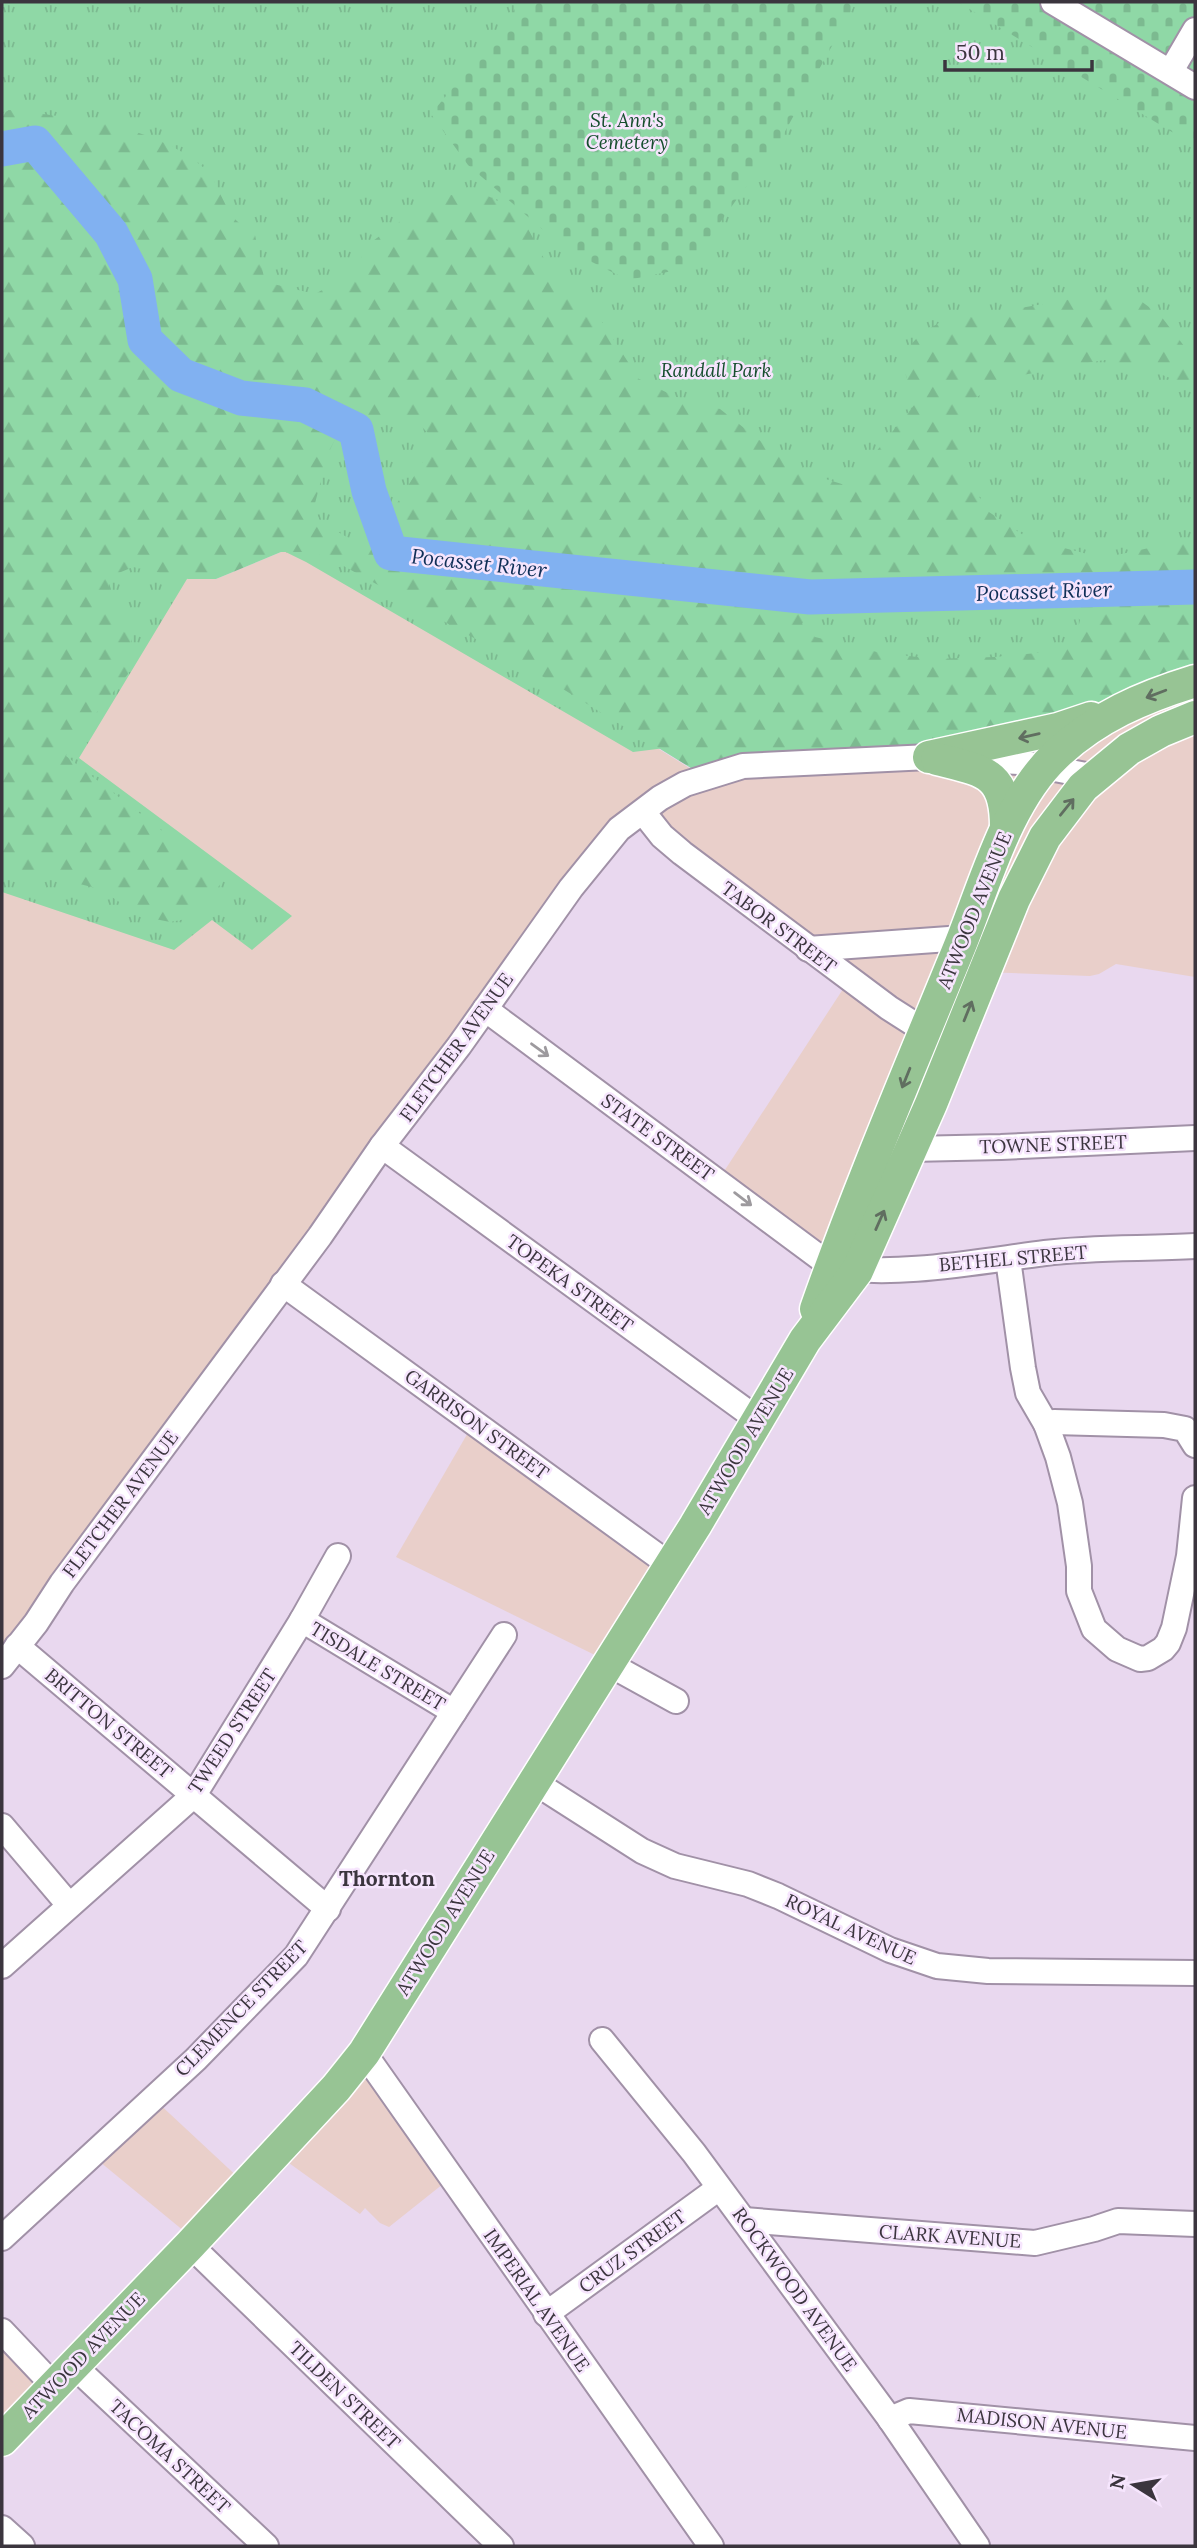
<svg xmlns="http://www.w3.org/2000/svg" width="1197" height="2548" viewBox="0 0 1197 2548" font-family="Lora,serif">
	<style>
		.commercial { fill: #e9cfca }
		.industrial { fill: #e8cfc8 }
		.grass { fill: url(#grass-tufts) }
		.forest { fill: url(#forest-firs); fill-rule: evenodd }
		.cemetery { fill: url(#cemetery-stones) }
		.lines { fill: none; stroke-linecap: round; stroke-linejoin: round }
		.river { stroke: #81b1f1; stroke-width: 35 }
		.minor-casing { stroke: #a191a7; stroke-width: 28 }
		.major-casing { stroke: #fff; stroke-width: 35 }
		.minor { stroke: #fff; stroke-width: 24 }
		.major { stroke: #97c494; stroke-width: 32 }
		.oneway { stroke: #606e60 }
		.oneway2 { stroke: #9d9a9e }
		.labels { text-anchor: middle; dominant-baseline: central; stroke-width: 5; stroke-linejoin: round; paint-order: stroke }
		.park-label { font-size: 19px; font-style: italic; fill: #154e2d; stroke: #f6e5fd }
		.street-label { font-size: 19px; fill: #3b353e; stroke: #f6e5fd }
		.water-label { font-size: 21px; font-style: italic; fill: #0f2f57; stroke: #f6e5fd }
		.neighbourhood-label { font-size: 21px; font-weight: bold; fill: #3b353e; stroke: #f6e5fd }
	</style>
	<defs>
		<pattern id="grass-tufts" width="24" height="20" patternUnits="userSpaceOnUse" patternTransform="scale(1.75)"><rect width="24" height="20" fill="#8fd8a6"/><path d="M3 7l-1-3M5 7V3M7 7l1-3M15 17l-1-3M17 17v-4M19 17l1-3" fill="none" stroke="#7cba90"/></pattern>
		<pattern id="forest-firs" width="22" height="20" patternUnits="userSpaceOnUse" patternTransform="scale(1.75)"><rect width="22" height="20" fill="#8fd8a6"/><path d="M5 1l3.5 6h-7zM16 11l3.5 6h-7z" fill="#7cba90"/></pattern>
		<pattern id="cemetery-stones" width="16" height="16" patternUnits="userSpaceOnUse" patternTransform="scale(1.75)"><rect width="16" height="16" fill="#8fd8a6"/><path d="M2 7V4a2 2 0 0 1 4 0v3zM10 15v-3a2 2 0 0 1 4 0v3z" fill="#7cba90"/></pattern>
	</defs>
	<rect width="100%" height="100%" fill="#e9d8ef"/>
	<g class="commercial">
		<path d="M1195,679V977L1116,964L1099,974L1090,976L956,971L831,1260L721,1176L845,986L675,849L646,805L681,783Z"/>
		<path d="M473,1424L668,1563L605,1660L396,1557Z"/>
		<path d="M356,2059L453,2176L389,2227L380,2223L365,2208L360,2214L275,2153Z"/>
		<path d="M155,2100L242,2181L190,2236L94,2157Z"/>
		<path d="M2,2333L50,2382L2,2436Z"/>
	</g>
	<path class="industrial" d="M281,552H311L537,673L699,774L638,814L2,1664V865L66,756L109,577L216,579Z"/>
	<path class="grass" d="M2,2H1195V669L819,729L633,752L306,562L222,521L79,758L292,916L252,950L212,920L174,950L2,892Z"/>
	<path class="forest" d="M10,110C72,118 155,124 204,168C218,180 222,204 234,218C240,225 249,229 255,235L265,282L315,294L351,274L370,243L437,195H486L519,212L555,279L595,311L639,379L676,397L720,409L797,470L848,486L915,404C899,364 899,343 941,322L1078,298L1094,296L1138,299L1160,315L1195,360V388L1150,370L1104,360L1012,377L975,398L960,426L965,469L986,510L1029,539L1103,558L1195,538V679L992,742L699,773L537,673L331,559L311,552H281L216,579H188L133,567L109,577V597L132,636L128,674L71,744L66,756L224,879L206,904L192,918L170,922L140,916L100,889L2,865V113ZM366,416L419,424L430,435L423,462L372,543L355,542L320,521L314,507L328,454L341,427L354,418ZM866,582L1019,598L1072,611L1080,620L1075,641L1058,651L995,657L933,659L877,652L815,637L802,624C819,600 837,586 866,582Z"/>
	<g class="cemetery">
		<path d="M520,2H856L782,137L687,268L628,280L564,248L468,165L431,114L494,38Z"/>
		<path d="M958,2H1195V146Z"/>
	</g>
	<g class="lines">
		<path class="river" d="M2,149L35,143L111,233L135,279L145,340L181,375L241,398L305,405L356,430L369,491L391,553L810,597L1195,587"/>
		<defs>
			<g id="minor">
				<path d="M1053,2L1195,87"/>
				<path d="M1171,71L1195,30"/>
				<path d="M643,812L662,836L682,853L889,1008L925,1031"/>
				<path d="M808,949L963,938"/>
				<path d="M485,1009L831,1266C894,1278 981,1261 1045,1253C1094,1247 1146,1249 1195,1246"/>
				<path d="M382,1146L757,1419"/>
				<path d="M911,1149L1001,1147L1195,1138"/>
				<path d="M1008,1259L1023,1368L1028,1393L1046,1424L1058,1457L1070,1503L1079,1566V1591L1094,1629L1117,1649L1140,1659L1148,1658L1163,1649L1168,1643L1174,1628L1189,1556L1195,1498"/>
				<path d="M283,1284L670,1565"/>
				<path d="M1046,1424L1054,1422L1164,1425L1185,1429L1195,1445"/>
				<path d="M302,1620L454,1712"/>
				<path d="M17,1646L328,1909"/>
				<path d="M607,1663L676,1701"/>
				<path d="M2,1666L36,1623L62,1583L320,1236L382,1146L459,1046L571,888L619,829L660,798L685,784L743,766L929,757L1019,762L1096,777"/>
				<path d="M534,1782L642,1851L675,1866L748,1884L778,1896L890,1950L937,1966L988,1971L1195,1973"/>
				<path d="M2,1826L69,1905"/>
				<path d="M2,1966L194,1795L302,1620L338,1556"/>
				<path d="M602,2040L694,2153L890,2419L977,2546"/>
				<path d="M364,2053L711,2546"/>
				<path d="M744,2220L1035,2243L1094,2229L1118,2221L1195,2224"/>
				<path d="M2,2238L196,2059L296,1956L504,1635"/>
				<path d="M190,2245L501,2546"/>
				<path d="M546,2314L719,2188"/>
				<path d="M2,2331L54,2386"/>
				<path d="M73,2365L266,2546"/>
				<path d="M890,2419L909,2411L1195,2438"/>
				<path d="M2,2528L22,2546"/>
			</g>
			<g id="major">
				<path d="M929,757L1058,729L1091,718"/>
				<path d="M937,759C984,771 1006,772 1006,827"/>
				<path d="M816,1309C859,1187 910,1068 959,948C985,885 1006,802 1056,755C1096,717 1143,697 1195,681"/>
				<path d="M2,2440L190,2245L336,2088L364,2053L695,1526L805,1340L857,1271L931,1104L1014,899L1045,837L1083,787L1129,749L1161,731L1195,717"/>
			</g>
		</defs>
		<use href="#minor" class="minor-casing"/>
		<use href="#major" class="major-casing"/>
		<use href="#minor" class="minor"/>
		<use href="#major" class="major"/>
	</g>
	<defs><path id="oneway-shaft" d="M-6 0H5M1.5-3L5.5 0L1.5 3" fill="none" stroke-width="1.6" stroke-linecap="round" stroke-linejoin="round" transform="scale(1.75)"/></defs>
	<g class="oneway">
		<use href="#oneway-shaft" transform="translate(1156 694) rotate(159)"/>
		<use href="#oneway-shaft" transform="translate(1029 736) rotate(167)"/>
		<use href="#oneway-shaft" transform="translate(1067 807) rotate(-51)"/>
		<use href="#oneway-shaft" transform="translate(968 1011) rotate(-68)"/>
		<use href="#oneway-shaft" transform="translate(906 1078) rotate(112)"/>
		<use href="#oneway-shaft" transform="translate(880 1220) rotate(-66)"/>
	</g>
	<g class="oneway2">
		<use href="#oneway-shaft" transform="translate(540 1050) rotate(36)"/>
		<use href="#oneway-shaft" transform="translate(743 1199) rotate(37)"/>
	</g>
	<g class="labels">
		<g class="park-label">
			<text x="627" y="120">St. Ann's<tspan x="627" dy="22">Cemetery</tspan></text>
			<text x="716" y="370">Randall Park</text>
		</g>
		<g class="street-label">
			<text transform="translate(974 910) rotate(-68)">ATWOOD AVENUE</text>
			<text transform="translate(779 927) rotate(37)">TABOR STREET</text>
			<text transform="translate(456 1047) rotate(-54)">FLETCHER AVENUE</text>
			<text transform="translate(658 1137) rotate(36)">STATE STREET</text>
			<text transform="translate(1053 1144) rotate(-2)">TOWNE STREET</text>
			<text transform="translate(1013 1258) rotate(-5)">BETHEL STREET</text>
			<text transform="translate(570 1283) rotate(36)">TOPEKA STREET</text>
			<text transform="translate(477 1424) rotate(36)">GARRISON STREET</text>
			<text transform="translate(745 1441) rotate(-59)">ATWOOD AVENUE</text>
			<text transform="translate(120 1504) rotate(-53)">FLETCHER AVENUE</text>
			<text transform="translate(378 1666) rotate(31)">TISDALE STREET</text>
			<text transform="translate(109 1723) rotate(40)">BRITTON STREET</text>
			<text transform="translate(232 1731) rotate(-57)">TWEED STREET</text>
			<text transform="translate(445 1922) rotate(-58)">ATWOOD AVENUE</text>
			<text transform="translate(851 1929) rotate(25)">ROYAL AVENUE</text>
			<text transform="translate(241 2008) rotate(-46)">CLEMENCE STREET</text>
			<text transform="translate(950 2236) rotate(4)">CLARK AVENUE</text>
			<text transform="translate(632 2251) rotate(-36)">CRUZ STREET</text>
			<text transform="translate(795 2289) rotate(54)">ROCKWOOD AVENUE</text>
			<text transform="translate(537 2300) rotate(55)">IMPERIAL AVENUE</text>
			<text transform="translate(83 2355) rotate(-46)">ATWOOD AVENUE</text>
			<text transform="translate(345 2395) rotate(44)">TILDEN STREET</text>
			<text transform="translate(1042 2423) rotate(6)">MADISON AVENUE</text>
			<text transform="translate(170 2456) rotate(43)">TACOMA STREET</text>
		</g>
		<g class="water-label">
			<text transform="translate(479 563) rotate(6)">Pocasset River</text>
			<text transform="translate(1044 591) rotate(-2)">Pocasset River</text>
		</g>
		<g class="neighbourhood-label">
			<text x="387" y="1878">Thornton</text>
		</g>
	</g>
	<rect width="1197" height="2548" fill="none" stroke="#3b353e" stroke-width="7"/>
	<g transform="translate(1134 2485) rotate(281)" stroke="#f6e5fd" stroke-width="5" paint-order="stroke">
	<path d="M0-5L12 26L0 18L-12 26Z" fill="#3b353e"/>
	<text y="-10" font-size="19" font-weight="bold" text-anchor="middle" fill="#3b353e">N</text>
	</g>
	<path d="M945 60v10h147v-10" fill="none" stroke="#3b353e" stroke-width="3.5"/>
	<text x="956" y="60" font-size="21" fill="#3b353e" stroke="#f6e5fd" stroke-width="5" paint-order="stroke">50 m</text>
</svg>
